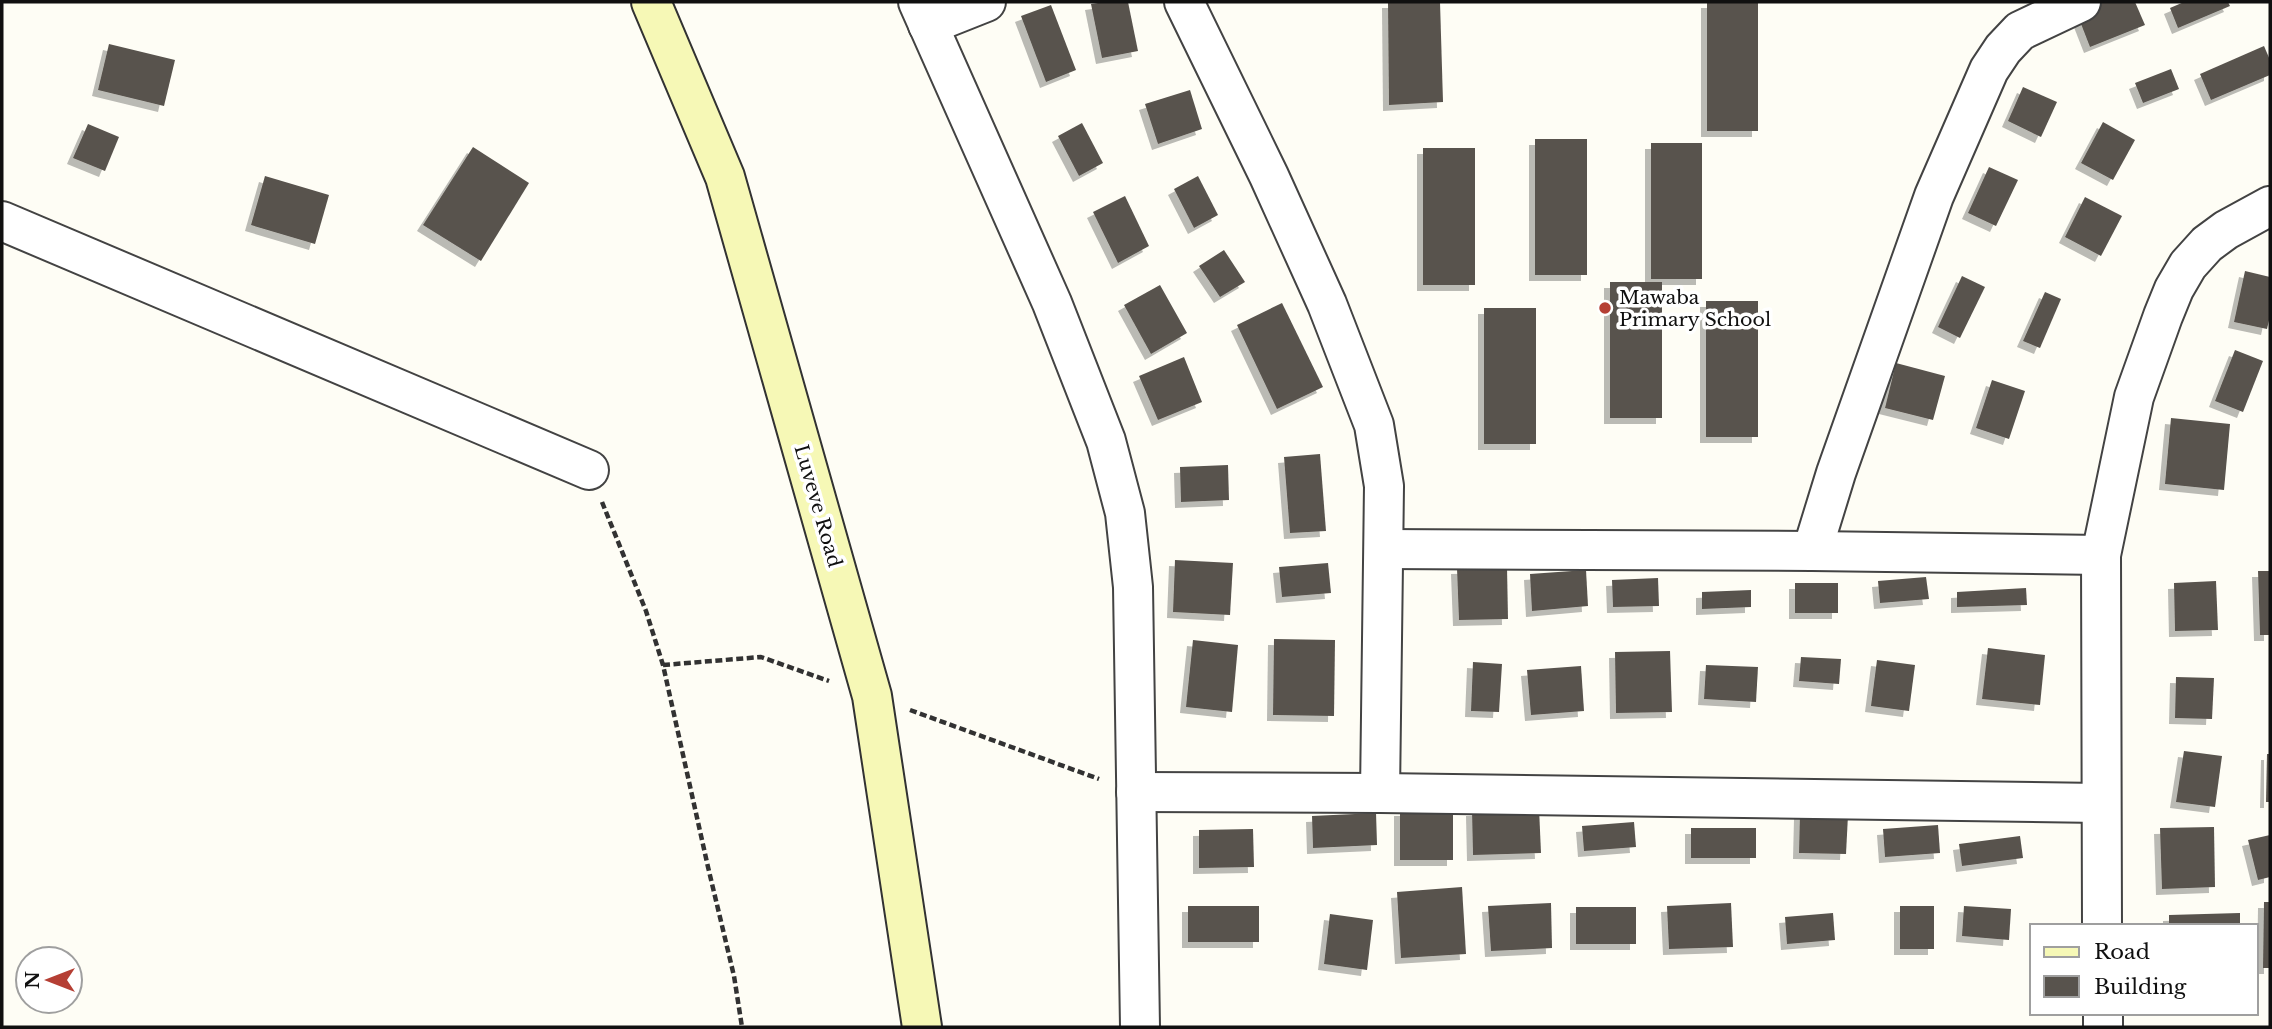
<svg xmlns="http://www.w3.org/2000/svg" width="2272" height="1029" viewBox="0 0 2272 1029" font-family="'Libre Baskerville',serif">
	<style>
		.building { fill: #58534d; filter: url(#shadow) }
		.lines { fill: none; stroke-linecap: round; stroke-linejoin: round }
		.street-casing { stroke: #434343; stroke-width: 42 }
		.secondary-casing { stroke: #323232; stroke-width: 42 }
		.path { stroke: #323232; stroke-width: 4.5; stroke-dasharray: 7 3.5; stroke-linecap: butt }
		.street { stroke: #fff; stroke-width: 38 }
		.secondary { stroke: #f6f8b6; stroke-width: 38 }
		.poi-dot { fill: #b53f34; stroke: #fff; stroke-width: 2.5 }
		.labels { text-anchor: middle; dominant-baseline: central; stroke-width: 7; stroke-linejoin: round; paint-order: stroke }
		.poi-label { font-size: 19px; fill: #101010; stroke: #fff; text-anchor: start }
		.street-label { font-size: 19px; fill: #101010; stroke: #fff }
	</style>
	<defs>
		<filter id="shadow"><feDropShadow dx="-6" dy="6" stdDeviation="0" flood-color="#0004"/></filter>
	</defs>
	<rect width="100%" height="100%" fill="#fefdf5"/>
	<g class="building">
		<path d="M1105,2H1128L1138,51L1102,58L1091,4Z"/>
		<path d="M1388,2H1440L1443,102L1389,105Z"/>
		<rect x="1707" y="2" width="51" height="129"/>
		<path d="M2101,2H2135L2145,25L2090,47L2076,11Z"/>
		<path d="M2184,2H2228L2230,6L2178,28L2170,8Z"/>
		<path d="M1051,5L1076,70L1046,82L1021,16Z"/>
		<path d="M109,44L175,60L164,106L98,90Z"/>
		<path d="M2264,46L2270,60V75L2211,100L2200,74Z"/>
		<path d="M2171,69L2179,89L2143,103L2135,83Z"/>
		<path d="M2023,87L2057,102L2041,137L2008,121Z"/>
		<path d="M1190,90L1202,129L1158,144L1145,104Z"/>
		<path d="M2103,122L2135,140L2113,180L2081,163Z"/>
		<path d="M1082,123L1103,163L1079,176L1058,136Z"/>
		<path d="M88,124L119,137L105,171L73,158Z"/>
		<rect x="1535" y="139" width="52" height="136"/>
		<rect x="1651" y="143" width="51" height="136"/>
		<path d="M473,147L529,183L481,261L423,225Z"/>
		<rect x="1423" y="148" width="52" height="137"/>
		<path d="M1989,167L2018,180L1996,226L1968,213Z"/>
		<path d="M265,176L329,195L315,244L251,225Z"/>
		<path d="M1198,176L1218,215L1194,228L1174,189Z"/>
		<path d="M1125,196L1149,246L1118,263L1093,212Z"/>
		<path d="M2085,197L2122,216L2101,256L2065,237Z"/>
		<path d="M1224,250L1245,282L1220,297L1199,266Z"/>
		<path d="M2245,271L2270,277V316L2267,329L2234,322Z"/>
		<path d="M1962,276L1985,287L1960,338L1938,327Z"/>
		<rect x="1610" y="282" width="52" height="136"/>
		<path d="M1160,285L1187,333L1151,354L1124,305Z"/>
		<path d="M2045,292L2061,299L2040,348L2023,341Z"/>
		<rect x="1706" y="301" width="52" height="136"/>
		<path d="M1282,303L1323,387L1277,409L1237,325Z"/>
		<rect x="1484" y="308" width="52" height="136"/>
		<path d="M2235,350L2263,361L2243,412L2215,401Z"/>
		<path d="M1184,357L1202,402L1158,420L1139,376Z"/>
		<path d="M1896,363L1945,376L1933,420L1885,408Z"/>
		<path d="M1992,380L2025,391L2009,439L1976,428Z"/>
		<path d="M2171,418L2230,424L2224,490L2165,484Z"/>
		<path d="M1320,454L1326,531L1290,533L1284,457Z"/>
		<path d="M1228,465L1229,500L1181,502L1180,467Z"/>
		<path d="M1175,560L1233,563L1230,615L1173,612Z"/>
		<path d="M1328,563L1331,593L1282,597L1279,567Z"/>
		<path d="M1507,567L1508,619L1459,620L1457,568Z"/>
		<path d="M1586,570L1588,606L1532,611L1530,574Z"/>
		<path d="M2258,571H2270V635H2260Z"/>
		<path d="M1926,577L1929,599L1880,603L1878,581Z"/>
		<path d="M1658,578L1659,606L1613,607L1612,580Z"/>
		<path d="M2216,581L2218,630L2175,631L2174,583Z"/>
		<rect x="1795" y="583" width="43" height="30"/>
		<path d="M2026,588L2027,605L1957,607V592Z"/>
		<path d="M1751,590V607L1702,609V592Z"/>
		<path d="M1274,639L1335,640L1334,716L1273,715Z"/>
		<path d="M1193,640L1238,645L1232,712L1186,707Z"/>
		<path d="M1988,648L2045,655L2040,705L1982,699Z"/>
		<path d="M1670,651L1672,712L1616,713L1615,652Z"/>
		<path d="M1801,657L1841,659L1839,684L1799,681Z"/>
		<path d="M1877,660L1915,665L1909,711L1871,706Z"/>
		<path d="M1473,662L1502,664L1499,712L1471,711Z"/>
		<path d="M1706,665L1758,667L1756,702L1704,699Z"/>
		<path d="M1581,666L1584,711L1531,715L1527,670Z"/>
		<path d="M2176,677L2214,678L2212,719L2175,718Z"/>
		<path d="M2184,751L2222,756L2215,807L2176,802Z"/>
		<path d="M2267,754H2270V802H2266Z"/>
		<path d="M1539,808L1541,853L1473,855L1472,810Z"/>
		<rect x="1400" y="810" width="53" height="50"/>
		<path d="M1376,813L1377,845L1313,848L1312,816Z"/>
		<path d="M1800,813L1848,815L1846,854L1799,853Z"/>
		<path d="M1634,822L1636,847L1584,851L1582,826Z"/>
		<path d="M1938,825L1940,853L1885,857L1883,829Z"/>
		<path d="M2214,827L2215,887L2162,889L2160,828Z"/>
		<rect x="1691" y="828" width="65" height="30"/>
		<path d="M1253,829L1254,867L1199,868V830Z"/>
		<path d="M2270,835V877L2258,880L2248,840Z"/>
		<path d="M2020,836L2023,858L1962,866L1959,844Z"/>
		<path d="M1462,887L1466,954L1401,958L1397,892Z"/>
		<path d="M2264,902H2270V968H2263Z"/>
		<path d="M1551,903L1552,948L1491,951L1488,906Z"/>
		<path d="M1731,903L1733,947L1669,949L1667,906Z"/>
		<rect x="1188" y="906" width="71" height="36"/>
		<rect x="1900" y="906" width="34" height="43"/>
		<path d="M1964,906L2011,909L2009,940L1962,936Z"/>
		<rect x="1576" y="907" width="60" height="37"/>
		<path d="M1833,913L1835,940L1787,944L1785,917Z"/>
		<path d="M2240,913V926H2169V915Z"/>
		<path d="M1330,914L1373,920L1367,970L1324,964Z"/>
	</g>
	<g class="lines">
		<defs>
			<g id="street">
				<path d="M918,2L1052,303L1106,441L1125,513L1133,587L1140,1027"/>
				<path d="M1184,2L1269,176L1327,304L1374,425L1384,486L1380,793"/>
				<path d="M928,25L986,2"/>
				<path d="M2,221L589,470"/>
				<path d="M1384,549L1812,551L2101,555"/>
				<path d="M1812,551L1836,473L1934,196L1989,70L2003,49L2020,31L2081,2"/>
				<path d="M1136,792L1380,793L2100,803"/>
				<path d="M2102,926L2101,555L2134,397L2163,316L2174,289L2188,265L2207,244L2226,230L2270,206"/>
				<path d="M2103,1013V1027"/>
			</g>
			<path id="secondary" d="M651,2L725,177L872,696L922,1027"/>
		</defs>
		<use href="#street" class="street-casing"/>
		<use href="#secondary" class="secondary-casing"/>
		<g class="path">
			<path d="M602,502L646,611L663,665L708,867L734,976L742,1027"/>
			<path d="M663,665L761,657L829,681"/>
			<path d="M910,710L1099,779"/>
		</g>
		<use href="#street" class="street"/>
		<use href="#secondary" class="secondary"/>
	</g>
	<circle class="poi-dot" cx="1605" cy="308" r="7"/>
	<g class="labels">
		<g class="poi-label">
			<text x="1619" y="297">Mawaba<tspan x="1619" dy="22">Primary School</tspan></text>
		</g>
		<g class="street-label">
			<text transform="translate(818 506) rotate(74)">Luveve Road</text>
		</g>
	</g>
	<rect width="2272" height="1029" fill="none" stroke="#101010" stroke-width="7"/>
	<rect x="2030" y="924" width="228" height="91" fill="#ffffff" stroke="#9f9f9f" stroke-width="2"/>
	<rect x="2044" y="947" width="35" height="10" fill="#f6f8b6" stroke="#9f9f9f" stroke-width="2"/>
	<text x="2094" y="959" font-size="21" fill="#101010">Road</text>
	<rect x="2044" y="976" width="35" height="21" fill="#58534d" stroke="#9f9f9f" stroke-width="2"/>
	<text x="2094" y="994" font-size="21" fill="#101010">Building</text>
	<g transform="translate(49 980) rotate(270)"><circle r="33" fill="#ffffff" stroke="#9f9f9f" stroke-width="2"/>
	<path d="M0-5L12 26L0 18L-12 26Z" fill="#b53f34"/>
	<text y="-10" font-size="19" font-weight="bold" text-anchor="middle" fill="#101010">N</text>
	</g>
</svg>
